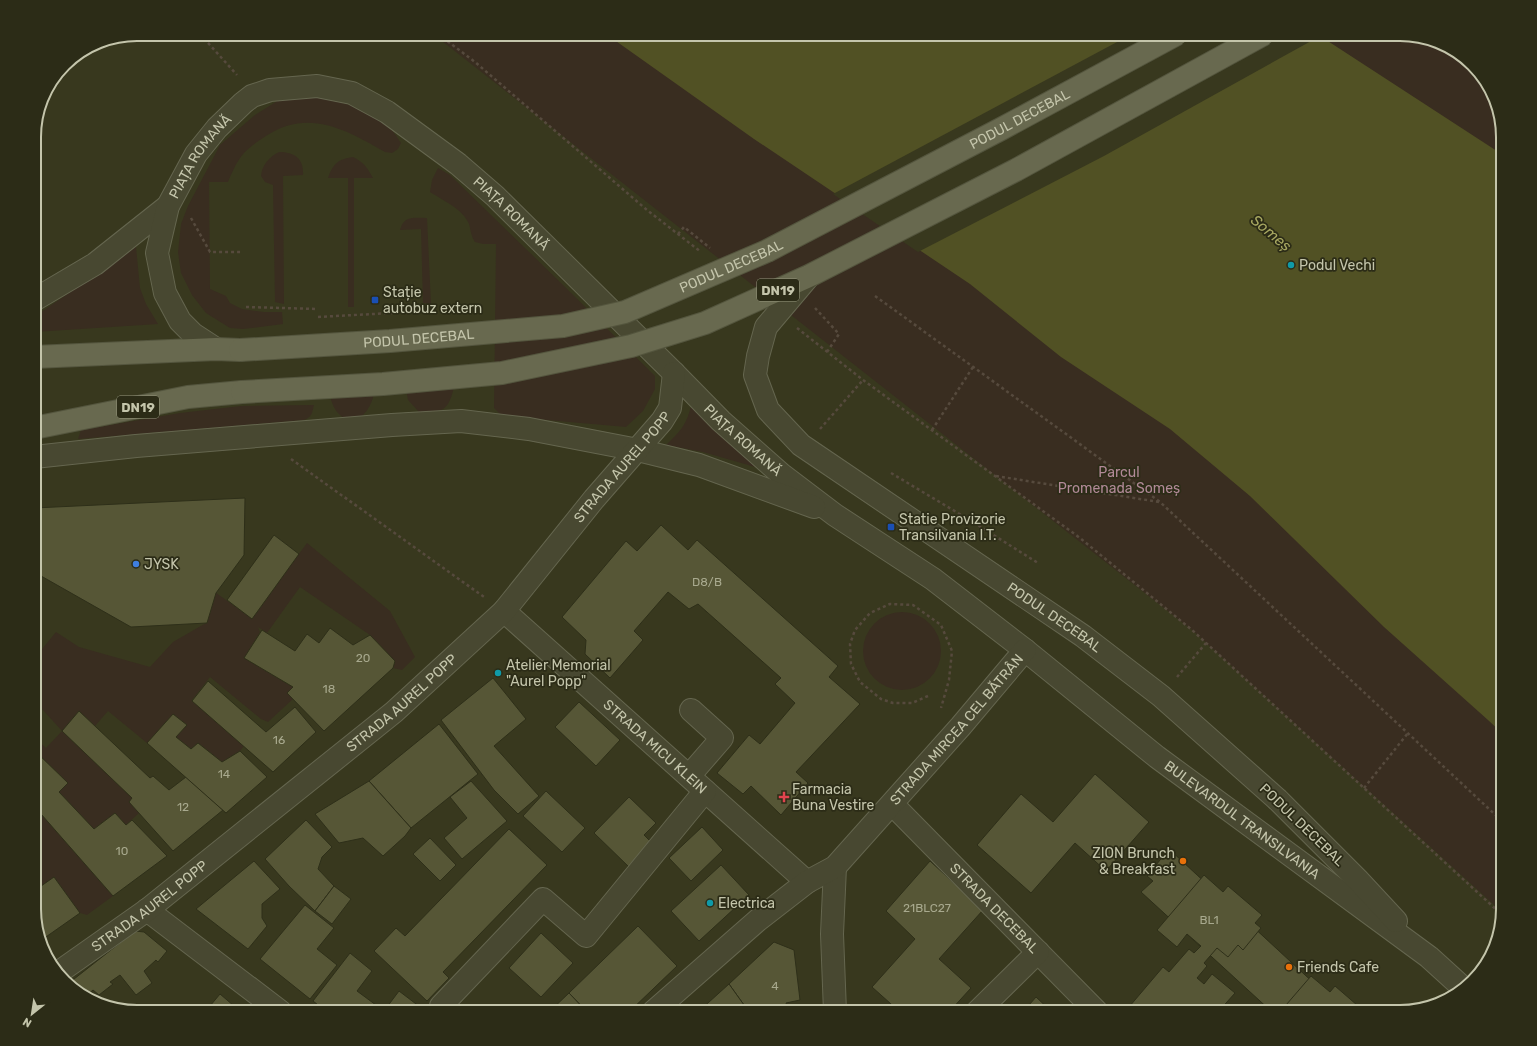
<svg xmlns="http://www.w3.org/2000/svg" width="1537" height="1046" viewBox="0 0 1537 1046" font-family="Rubik,sans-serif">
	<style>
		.green { fill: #392d20 }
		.water { fill: #515124 }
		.pier { fill: #38381e }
		.building { fill: #565636; stroke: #2e2f19 }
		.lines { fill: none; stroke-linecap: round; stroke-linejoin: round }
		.minor-casing { stroke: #65664f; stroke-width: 24 }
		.major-casing { stroke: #54553e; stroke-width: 24 }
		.path { stroke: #564a3d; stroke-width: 2.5; stroke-dasharray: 3 3; stroke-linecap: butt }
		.minor { stroke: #484831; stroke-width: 22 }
		.major { stroke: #68694f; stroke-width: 22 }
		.minor-bridge-casing { stroke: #65664f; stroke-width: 24; stroke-linecap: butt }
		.major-bridge-casing { stroke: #54553e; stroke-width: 24; stroke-linecap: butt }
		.minor-bridge { stroke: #484831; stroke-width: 22 }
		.major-bridge { stroke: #68694f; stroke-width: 22 }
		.culture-dot { fill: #0f9aa8; stroke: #2c2c17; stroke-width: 1.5 }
		.transit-dot { fill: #1a4fb4; stroke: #2c2c17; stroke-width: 1.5 }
		.shop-dot { fill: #3f7fe0; stroke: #2c2c17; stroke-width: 1.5 }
		.health-dot { fill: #e0444e; stroke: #2c2c17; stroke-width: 1.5 }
		.food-dot { fill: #e8710a; stroke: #2c2c17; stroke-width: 1.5 }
		.labels { text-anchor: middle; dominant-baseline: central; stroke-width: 3.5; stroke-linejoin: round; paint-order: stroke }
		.number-label { font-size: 12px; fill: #a8a98e }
		.shield { fill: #2c2c17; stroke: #96977f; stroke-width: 1 }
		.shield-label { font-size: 13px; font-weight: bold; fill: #c4c5ab }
		.street-label { font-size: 14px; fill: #c4c5ab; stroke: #2c2c17 }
		.poi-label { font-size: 14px; fill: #c4c5ab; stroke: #2c2c17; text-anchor: start }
		.park-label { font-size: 14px; fill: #b18997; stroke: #2c2c17 }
		.water-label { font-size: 15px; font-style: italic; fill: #a8a861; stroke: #2c2c17 }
		.rim { fill: none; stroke: #c4c5ab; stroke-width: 2 }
	</style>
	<rect width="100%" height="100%" fill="#38381e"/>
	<g class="green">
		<path d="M433,34H1400L1457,52L1489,86L1503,137L1502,912L1192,630Z"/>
		<path d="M307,95C336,100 364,106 387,126C393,130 397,137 401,143L398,149L392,153L385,152C346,130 309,108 266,136C243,151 239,156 228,182H209L210,289L226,296L230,303L242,309L264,312H282L283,324L243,329L230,328L206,313L192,295L181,273L178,252L181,224L188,206L220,145L255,115L279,100Z"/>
		<path d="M279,152C295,152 304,159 303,175L283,176L284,304L275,302L273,185L265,182L261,176C262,165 269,157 279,152Z"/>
		<path d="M353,157C364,162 368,169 373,178H354V307H348V178H328C333,164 338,159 353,157Z"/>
		<path d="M438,168L450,175L562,284L655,376V389L643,411L626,427L502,416L494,408L496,244H483L475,242C471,236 471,231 469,224C463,209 444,201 430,192L432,180Z"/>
		<path d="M427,218L431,304L423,303L421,229L400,230C404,215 414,218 427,218Z"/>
		<path d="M136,247L140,288L146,304L158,324L34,332V317Z"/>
		<path d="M454,387C448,412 443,411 420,413L408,400L406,389Z"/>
		<path d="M329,393H374C371,411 355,431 338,413C333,408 331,399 329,393Z"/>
		<path d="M692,402L762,469L703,452L666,445C682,430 687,424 692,402Z"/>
		<path d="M314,405C312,413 312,417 304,420L78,439L81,430L180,413L241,406Z"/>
		<path d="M307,543L390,611L415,657L402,670L393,668L395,661L370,635L300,587L267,633L258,627L260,632L244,658L293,687L287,693L293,699L268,722L261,719L210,677L192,700L244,746L240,751L222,762L198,743L191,749L176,737L187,725L173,714L147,743L108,711L95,726L79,711L62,731L132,798L139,813L126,825L115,813L94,829L59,792L68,783L34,750V737L46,748L62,731L43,710L34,703V659L56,632L79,647L150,667L173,642L206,623L216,593L252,618Z"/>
		<circle cx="902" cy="651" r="39"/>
		<path d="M38,811L113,896L87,915L80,913L54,877L34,891V814Z"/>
	</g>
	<path class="water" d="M606,34H1317L1503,155V734L1488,720L1384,627L1250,496L1170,429L1061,357L970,284L754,139Z"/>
	<path class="pier" d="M1132,34H1320L1322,35L1104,156L918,252L833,194Z"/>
	<g class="building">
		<path d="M245,498L244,555L216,593L207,623L131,627L34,572V508Z"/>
		<path d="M661,525L688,550L697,540L838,666L829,677L860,704L796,772L808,783L781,815L751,786L743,794L717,773L749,735L760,744L795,703L775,684L781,678L698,604L689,609L668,592L634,631L643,640L610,678L585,654L586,640L562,617L626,541L637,551Z"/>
		<path d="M274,535L299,554L252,619L227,600Z"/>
		<path d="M330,628L353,645L370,635L395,661L393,668L324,731L287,693L293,687L244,658L262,630L295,651L307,634L319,643Z"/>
		<path d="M493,678L526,719L494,746L539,796L518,814L494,790L441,720Z"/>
		<path d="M208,681L266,732L295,707L316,732L273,772L192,701Z"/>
		<path d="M579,702L620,740L596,766L555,727Z"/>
		<path d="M79,711L150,778L153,776L169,790L186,777L223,810L173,851L129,802L132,798L62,731Z"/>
		<path d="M173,714L187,725L176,737L191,749L198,743L222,762L240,751L267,777L226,813L147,743Z"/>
		<path d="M439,724L478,774L411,828L369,781Z"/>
		<path d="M34,750L68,783L59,792L94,829L115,813L126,825L132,820L167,856L113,896L34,806Z"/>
		<path d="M1095,774L1149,822L1106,871L1075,843L1031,893L977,845L1021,794L1053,822Z"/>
		<path d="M369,781L411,828L405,836L383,856L363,838L339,843L315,814Z"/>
		<path d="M471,781L507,821L462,859L444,838L467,818L450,797Z"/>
		<path d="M546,791L585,828L562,852L523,816Z"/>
		<path d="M629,797L656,823L644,835L652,843L629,867L594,833Z"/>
		<path d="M306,820L332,847L322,857L318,869L334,886L315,911L289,886L265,859Z"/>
		<path d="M702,827L723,850L691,881L669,858Z"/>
		<path d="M509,829L547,865L443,972L449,978L427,1001L374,951L396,928L405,936Z"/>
		<path d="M430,838L456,865L440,881L413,854Z"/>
		<path d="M1169,849L1345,1012H1272L1141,892L1153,881L1147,876Z"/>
		<path d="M254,861L280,889L262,904V918L267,926L248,949L196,909Z"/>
		<path d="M930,861L983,910L939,959L971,988L949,1012H900L872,987L915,939L886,911Z"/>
		<path d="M721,865L749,895L699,941L671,911Z"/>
		<path d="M1204,875L1223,892L1228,886L1262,915L1255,923L1261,928L1243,950L1238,945L1228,957L1217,948L1204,963L1207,966L1197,978L1204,984L1212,974L1235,993L1218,1012H1135L1129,1007L1163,967L1169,972L1189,949L1194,953L1201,946L1187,934L1177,947L1157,930Z"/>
		<path d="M54,877L80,913L43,939L40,935L34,915V891Z"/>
		<path d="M334,886L351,899L332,924L315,911Z"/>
		<path d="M305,905L334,928L317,949L337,965L310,999L260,959Z"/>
		<path d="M638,926L677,966L629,1012H587L569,993Z"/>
		<path d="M135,931L144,932L167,951L158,962L156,960L144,971L152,983L136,995L120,975L110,982L113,984L99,995L93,990L86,996L80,994L69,983Z"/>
		<path d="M541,933L573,963L541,997L509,968Z"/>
		<path d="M774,942L794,950L800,1000L786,1003L789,1012H749L729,984Z"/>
		<path d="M350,953L372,971L357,991L384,1011L399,991L420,1007L417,1012H327L313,1001Z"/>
		<path d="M1311,976L1330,992L1335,986L1365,1012H1280Z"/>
		<path d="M729,984L749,1012H698Z"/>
		<path d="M569,993L587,1012H549Z"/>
		<path d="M220,994L241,1012H205Z"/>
		<path d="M1036,997L1052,1012H1023Z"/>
		<path d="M463,1006L470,1012H457Z"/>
	</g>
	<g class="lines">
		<defs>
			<g id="minor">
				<path d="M34,300L95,264L168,206"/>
				<path id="s1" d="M216,349L193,334L180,321L165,293L157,253L168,206L196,154L217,128L243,103L252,96L270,90L317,86L352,93L387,112L458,164L495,196L674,373L721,421L781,474L835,515L933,579L1025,650L1157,757L1429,957L1462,987"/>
				<path d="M34,457L136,446L392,425L461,421L529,429L638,450L699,465L814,507"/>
				<path id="s2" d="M504,611L807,882"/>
				<path d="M689,776L722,738L691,710"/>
				<path d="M1278,800L1357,879L1396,921"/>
				<path id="s3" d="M892,804L1097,1012"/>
				<path d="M835,867L832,934L835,1012"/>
				<path d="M147,910L281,1012"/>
				<path id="s4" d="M59,972L147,910L394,712L504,611L594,499L662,421L670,408L674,373"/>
				<path d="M441,1006L543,899L586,936L705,791"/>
				<path id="s5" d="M653,1012L758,920L807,882L835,867L961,726L1025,650"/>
				<path d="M977,1012L1038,952"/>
			</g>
			<g id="major">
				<path d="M34,357L216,349L240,350"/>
				<path d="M34,428L188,397L242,392"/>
			</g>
		</defs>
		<use href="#minor" class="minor-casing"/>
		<use href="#major" class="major-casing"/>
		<g class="path">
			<path d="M200,34L237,75"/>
			<path d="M438,34L475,62L647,210L701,252"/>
			<path d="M1480,76L1478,78L1487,84"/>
			<path d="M191,218L210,252H243"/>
			<path d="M678,234L684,227L710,248"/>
			<path d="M875,296L1160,502L1503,822"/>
			<path d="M246,307L318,309"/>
			<path d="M815,308L839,334L827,352"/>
			<path d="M318,317L428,311"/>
			<path d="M797,328L863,380L1080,538L1192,630L1501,914"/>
			<path d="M820,429L863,380"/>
			<path d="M932,430L973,367"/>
			<path d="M291,459L484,597"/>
			<path d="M891,473L968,519L1038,563"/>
			<path d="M996,476L1159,502"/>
			<path d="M1177,677L1206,643"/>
			<path d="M928,696L912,703H893L881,699L860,682L851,664L850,644L855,630L870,613L890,604L913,605L941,625L952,651L949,680L941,708"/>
			<path d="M1364,788L1408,733"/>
		</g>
		<use href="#minor" class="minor"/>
		<use href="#major" class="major"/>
		<defs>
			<g id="minor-bridge">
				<path id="s6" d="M809,276L766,327L758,356L755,375L768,410L801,445L1083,636L1161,696L1278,800"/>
			</g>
			<g id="major-bridge">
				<path id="s7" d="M240,350L390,341L563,326L625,312L767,251L1001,129L1177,34"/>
				<path d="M242,392L383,384L502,373L631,346L705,323L809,276L1016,170L1264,34"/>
			</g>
		</defs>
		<use href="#minor-bridge" class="minor-bridge-casing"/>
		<use href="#major-bridge" class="major-bridge-casing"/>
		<use href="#minor-bridge" class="minor-bridge"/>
		<use href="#major-bridge" class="major-bridge"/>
	</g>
	<g class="culture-dot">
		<circle cx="1291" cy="265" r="4"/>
		<circle cx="498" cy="673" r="4"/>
		<circle cx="710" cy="903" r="4"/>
	</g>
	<g class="transit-dot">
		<rect x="371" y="296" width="8" height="8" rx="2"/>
		<rect x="887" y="523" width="8" height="8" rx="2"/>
	</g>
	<circle class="shop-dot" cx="136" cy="564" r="4"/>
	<path class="health-dot" d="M782 791h4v4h4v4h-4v4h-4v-4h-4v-4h4z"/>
	<g class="food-dot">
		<circle cx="1183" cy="861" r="4"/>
		<circle cx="1289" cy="967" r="4"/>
	</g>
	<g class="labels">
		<g class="number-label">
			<text x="707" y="582">D8/B</text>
			<text x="363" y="658">20</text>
			<text x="329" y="689">18</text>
			<text x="279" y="740">16</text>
			<text x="224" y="774">14</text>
			<text x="183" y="807">12</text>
			<text x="122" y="851">10</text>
			<text x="927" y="908">21BLC27</text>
			<text x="1209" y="920">BL1</text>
			<text x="775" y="986">4</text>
		</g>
		<g class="shield">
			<rect x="757" y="279" width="42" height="22" rx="3"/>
			<rect x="117" y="396" width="42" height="22" rx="3"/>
		</g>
		<g class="shield-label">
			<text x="778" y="290">DN19</text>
			<text x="138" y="407">DN19</text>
		</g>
		<g class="street-label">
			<text stroke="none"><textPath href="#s7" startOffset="827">PODUL DECEBAL</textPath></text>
			<text stroke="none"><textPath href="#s1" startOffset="226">PIAȚA ROMANĂ</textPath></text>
			<text stroke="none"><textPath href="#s1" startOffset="609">PIAȚA ROMANĂ</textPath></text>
			<text stroke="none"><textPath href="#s7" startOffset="503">PODUL DECEBAL</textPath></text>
			<text stroke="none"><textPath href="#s7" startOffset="179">PODUL DECEBAL</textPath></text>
			<text stroke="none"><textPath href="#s1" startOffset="933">PIAȚA ROMANĂ</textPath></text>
			<text stroke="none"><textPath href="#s4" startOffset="760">STRADA AUREL POPP</textPath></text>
			<text stroke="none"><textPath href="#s6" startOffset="508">PODUL DECEBAL</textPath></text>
			<text stroke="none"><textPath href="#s4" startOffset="436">STRADA AUREL POPP</textPath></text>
			<text stroke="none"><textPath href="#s5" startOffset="417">STRADA MIRCEA CEL BĂTRÂN</textPath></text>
			<text stroke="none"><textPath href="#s2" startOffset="203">STRADA MICU KLEIN</textPath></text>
			<text stroke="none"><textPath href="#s1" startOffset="1561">BULEVARDUL TRANSILVANIA</textPath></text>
			<text transform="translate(1302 825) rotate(44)">PODUL DECEBAL</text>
			<text stroke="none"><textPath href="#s4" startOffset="112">STRADA AUREL POPP</textPath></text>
			<text stroke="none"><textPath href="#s3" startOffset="146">STRADA DECEBAL</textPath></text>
		</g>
		<g class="poi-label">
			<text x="1299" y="265">Podul Vechi</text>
			<text x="383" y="292">Stație<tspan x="383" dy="16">autobuz extern</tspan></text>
			<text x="899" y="519">Statie Provizorie<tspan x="899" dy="16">Transilvania I.T.</tspan></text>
			<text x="144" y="564">JYSK</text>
			<text x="506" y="665">Atelier Memorial<tspan x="506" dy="16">"Aurel Popp"</tspan></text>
			<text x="792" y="789">Farmacia<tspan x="792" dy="16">Buna Vestire</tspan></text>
			<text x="1175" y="853" text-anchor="end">ZION Brunch<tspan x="1175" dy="16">&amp; Breakfast</tspan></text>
			<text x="718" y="903">Electrica</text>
			<text x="1297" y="967">Friends Cafe</text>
		</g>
		<g class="park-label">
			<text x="1119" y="472">Parcul<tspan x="1119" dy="16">Promenada Someș</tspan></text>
		</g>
		<g class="water-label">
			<text transform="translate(1271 233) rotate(40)">Someș</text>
		</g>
	</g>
	<path d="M0 0H1537V1046H0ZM137 41H1400A96 96 0 0 1 1496 137V909A96 96 0 0 1 1400 1005H137A96 96 0 0 1 41 909V137A96 96 0 0 1 137 41Z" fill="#2c2c17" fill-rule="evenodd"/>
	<path class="rim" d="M137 41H1400A96 96 0 0 1 1496 137V909A96 96 0 0 1 1400 1005H137A96 96 0 0 1 41 909V137A96 96 0 0 1 137 41Z"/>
	<g transform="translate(32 1014) rotate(210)" stroke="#2c2c17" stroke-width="3" paint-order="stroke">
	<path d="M0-3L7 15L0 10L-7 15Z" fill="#c4c5ab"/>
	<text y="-6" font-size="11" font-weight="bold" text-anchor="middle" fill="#c4c5ab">N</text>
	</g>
</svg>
